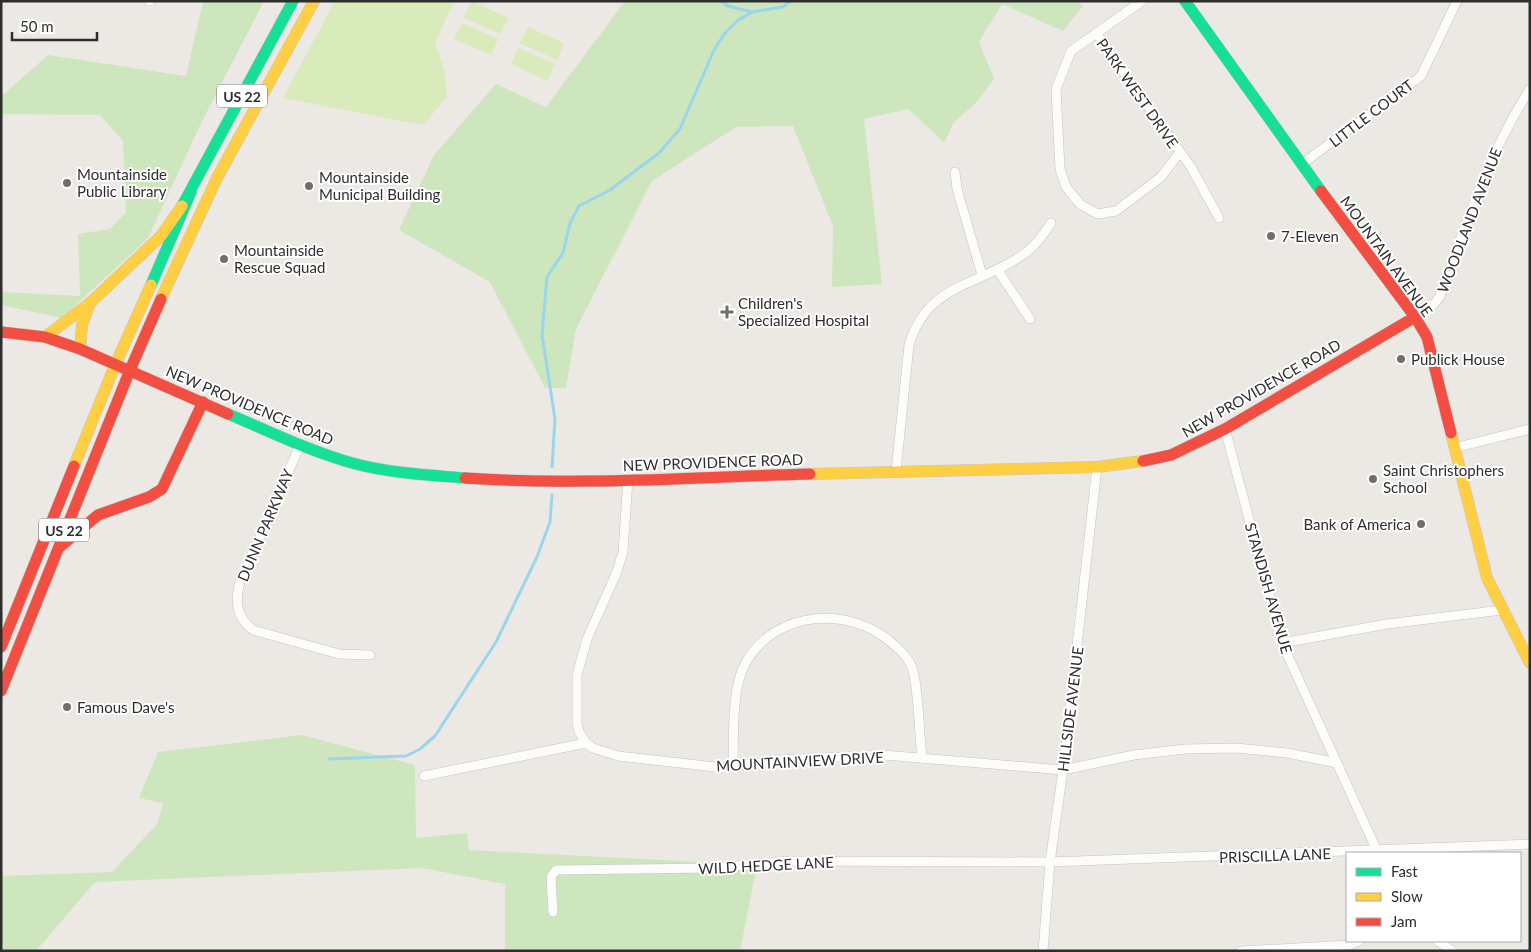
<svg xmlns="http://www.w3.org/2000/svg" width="1531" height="952" viewBox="0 0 1531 952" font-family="Lato,sans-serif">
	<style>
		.green { fill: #cee6be }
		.pitch { fill: #d9eabb }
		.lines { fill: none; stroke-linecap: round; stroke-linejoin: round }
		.stream { stroke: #99d6ec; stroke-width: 3 }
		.street-casing { stroke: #c5c4c5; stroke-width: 10 }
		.fast-casing { stroke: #c5c4c5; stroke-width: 12 }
		.slow-casing { stroke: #c5c4c5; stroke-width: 12 }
		.jam-casing { stroke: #c5c4c5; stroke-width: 12 }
		.street { stroke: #fcfcfb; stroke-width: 9 }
		.fast { stroke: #16e098; stroke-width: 11 }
		.slow { stroke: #ffcf43; stroke-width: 11 }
		.jam { stroke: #f24e42; stroke-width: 11 }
		.poi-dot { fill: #706f6e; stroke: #fff; stroke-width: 2 }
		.labels { text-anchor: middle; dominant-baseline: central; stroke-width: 4; stroke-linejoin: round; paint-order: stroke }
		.shield { fill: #fff; stroke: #6d6d6d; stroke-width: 1 }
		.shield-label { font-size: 14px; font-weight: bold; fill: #2e2e2e }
		.street-label { font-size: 15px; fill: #2e2e2e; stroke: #fff }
		.poi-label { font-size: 15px; fill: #2e2e2e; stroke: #fff; text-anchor: start }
	</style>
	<rect width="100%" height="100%" fill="#ece8e4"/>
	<g class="green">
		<path d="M203,1H264L202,121L148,238L62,318L1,305V292L80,296L78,234L110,229L126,212L123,141L100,115L1,114V94H4L48,55L186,76Z"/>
		<path d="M625,1H1077L1083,6L1063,31L1002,4L979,42L994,79L976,103L954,122L944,143L909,109L864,119L882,284L832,287L833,226L793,126L736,127L652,181L576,329L566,388H545L490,282L399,230L434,155L496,84L546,107Z"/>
		<path d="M302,735L415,765L416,838L467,833L469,850L757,865L740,951H505V884L422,868L95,882L36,951H1V876L112,872L157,824L163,803L139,798L158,752Z"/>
	</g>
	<g class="pitch">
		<path d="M335,1H454L435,42L444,70L447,97L423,125L283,98Z"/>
		<path d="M471,1L508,18L501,34L464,18Z"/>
		<path d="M462,23L498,39L491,55L454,39Z"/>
		<path d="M528,27L564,43L557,60L520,43Z"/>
		<path d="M518,48L555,64L547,81L511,64Z"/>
	</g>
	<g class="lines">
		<g class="stream">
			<path d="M721,1L728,6L752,12"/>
			<path d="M552,467L555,419L542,335L547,277L563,253L570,223L579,206L610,190L659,153L680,129L714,50L725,33L737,21L752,12L783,7L790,1"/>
			<path d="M329,759L406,756L420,749L435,736L496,642L537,557L550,522L552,495"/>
		</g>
		<defs>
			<g id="street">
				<path d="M149,1H150"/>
				<path d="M1142,1L1071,51L1056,89L1060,169L1066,187L1081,205L1098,214L1116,211L1161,177L1180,152"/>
				<path d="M1096,33L1191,167L1219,218"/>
				<path d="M1302,164L1421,76L1457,1"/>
				<path d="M955,172L957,189L982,275"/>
				<path d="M997,269L1030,319"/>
				<path d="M1415,317L1435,303L1440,296C1466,224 1488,154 1530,89"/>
				<path d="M1225,429L1282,643L1378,853"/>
				<path d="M300,445L239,585C235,603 237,618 253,630L339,654L370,655"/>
				<path d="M1454,448L1530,429"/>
				<path d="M896,471L909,345C928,280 985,286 1029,250C1038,243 1045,232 1051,223"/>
				<path d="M1282,643L1387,624L1502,610"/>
				<path d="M586,743L579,732L577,723V675L587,639L616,574L623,552L628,479"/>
				<path d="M733,766C734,737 731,688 746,662C776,610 850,605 893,644C901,650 911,661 913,671C919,694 919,733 922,758"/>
				<path d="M424,776L586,743L593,748L618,756L724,768L781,760L884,755L1063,770L1134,755L1185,749L1236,748L1287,753L1337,763"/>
				<path d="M553,912L551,877L556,870L712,868L789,861L1050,862L1530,844"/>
				<path d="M1438,941L1452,951"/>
				<path d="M1043,951L1050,862L1063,770L1097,467"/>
				<path d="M1241,951L1349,945L1359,941"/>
			</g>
			<g id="fast">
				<path d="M1185,1L1321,191"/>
				<path d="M182,206L293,1"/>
				<path d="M151,285L191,192"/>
				<path d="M228,414C269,431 309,451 352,463C388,473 428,475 465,478"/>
			</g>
			<g id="slow">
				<path d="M161,299L217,178L314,1"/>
				<path d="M45,337L90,303L161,236L182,206"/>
				<path d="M80,349L82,325L90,303"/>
				<path d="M1451,433L1487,578L1530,663"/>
				<path d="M74,466L116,363L151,285"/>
				<path d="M810,474L1097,467L1143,461"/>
			</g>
			<g id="jam">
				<path d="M1321,191L1415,317L1427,337L1451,433"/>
				<path d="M1,332L45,337L80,349L228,414"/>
				<path d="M1143,461L1171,455L1225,429L1415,317"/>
				<path d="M465,478C580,486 695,477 810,474"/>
				<path d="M61,546L98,515L149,497L162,489L203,402"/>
				<path d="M1,647L74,466"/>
				<path d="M1,691L130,370L161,299"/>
			</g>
		</defs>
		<use href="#street" class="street-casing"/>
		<use href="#fast" class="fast-casing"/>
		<use href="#slow" class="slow-casing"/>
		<use href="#jam" class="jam-casing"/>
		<use href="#street" class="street"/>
		<use href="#fast" class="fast"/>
		<use href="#slow" class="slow"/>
		<use href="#jam" class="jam"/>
	</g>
	<g class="poi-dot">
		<circle cx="67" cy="183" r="5"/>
		<circle cx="309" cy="186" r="5"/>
		<circle cx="1271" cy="236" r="5"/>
		<circle cx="224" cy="259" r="5"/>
		<path d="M724.5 304.5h5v5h5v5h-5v5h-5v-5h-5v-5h5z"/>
		<circle cx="1401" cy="359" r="5"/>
		<circle cx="1373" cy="479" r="5"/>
		<circle cx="1421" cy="524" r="5"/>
		<circle cx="67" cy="707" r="5"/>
	</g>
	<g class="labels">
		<g class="shield">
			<rect x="217" y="84.5" width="50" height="23" rx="4"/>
			<rect x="39" y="518.5" width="50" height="23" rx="4"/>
		</g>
		<g class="shield-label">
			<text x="242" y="96">US 22</text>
			<text x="64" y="530">US 22</text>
		</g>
		<g class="street-label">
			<text transform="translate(1138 93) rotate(55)">PARK WEST DRIVE</text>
			<text transform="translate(1371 113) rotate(-37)">LITTLE COURT</text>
			<text transform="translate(1469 220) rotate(-69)">WOODLAND AVENUE</text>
			<text transform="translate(1387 256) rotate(54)">MOUNTAIN AVENUE</text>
			<text transform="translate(1261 388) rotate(-30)">NEW PROVIDENCE ROAD</text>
			<text transform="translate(250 405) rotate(23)">NEW PROVIDENCE ROAD</text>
			<text transform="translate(713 462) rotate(-2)">NEW PROVIDENCE ROAD</text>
			<text transform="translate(265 525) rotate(-67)">DUNN PARKWAY</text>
			<text transform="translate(1269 588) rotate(74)">STANDISH AVENUE</text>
			<text transform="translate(1070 709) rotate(-83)">HILLSIDE AVENUE</text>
			<text transform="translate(800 761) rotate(-3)">MOUNTAINVIEW DRIVE</text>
			<text transform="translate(1275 855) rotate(-2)">PRISCILLA LANE</text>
			<text transform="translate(766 865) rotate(-3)">WILD HEDGE LANE</text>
		</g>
		<g class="poi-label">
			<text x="77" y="174">Mountainside<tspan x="77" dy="17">Public Library</tspan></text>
			<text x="319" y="177">Mountainside<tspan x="319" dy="17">Municipal Building</tspan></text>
			<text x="1281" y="236">7-Eleven</text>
			<text x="234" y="250">Mountainside<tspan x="234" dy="17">Rescue Squad</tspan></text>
			<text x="738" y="303">Children's<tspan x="738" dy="17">Specialized Hospital</tspan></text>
			<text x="1411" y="359">Publick House</text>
			<text x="1383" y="470">Saint Christophers<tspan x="1383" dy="17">School</tspan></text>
			<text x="1411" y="524" text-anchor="end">Bank of America</text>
			<text x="77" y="707">Famous Dave's</text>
		</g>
	</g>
	<rect width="1531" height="952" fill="none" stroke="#2e2e2e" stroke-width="5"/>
	<rect x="1346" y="852" width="175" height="90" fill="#ffffff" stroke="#ababab"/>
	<rect x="1356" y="868" width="25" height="8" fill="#16e098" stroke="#ababab"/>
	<text x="1391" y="877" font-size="15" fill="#2e2e2e">Fast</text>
	<rect x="1356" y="893" width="25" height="8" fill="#ffcf43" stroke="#ababab"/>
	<text x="1391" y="902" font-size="15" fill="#2e2e2e">Slow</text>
	<rect x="1356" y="918" width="25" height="8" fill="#f24e42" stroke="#ababab"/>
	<text x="1391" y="927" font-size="15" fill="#2e2e2e">Jam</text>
	<path d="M12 32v8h85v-8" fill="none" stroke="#2e2e2e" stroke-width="2.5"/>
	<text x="20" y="32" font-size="15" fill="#2e2e2e" stroke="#ffffff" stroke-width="4" paint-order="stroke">50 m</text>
</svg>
